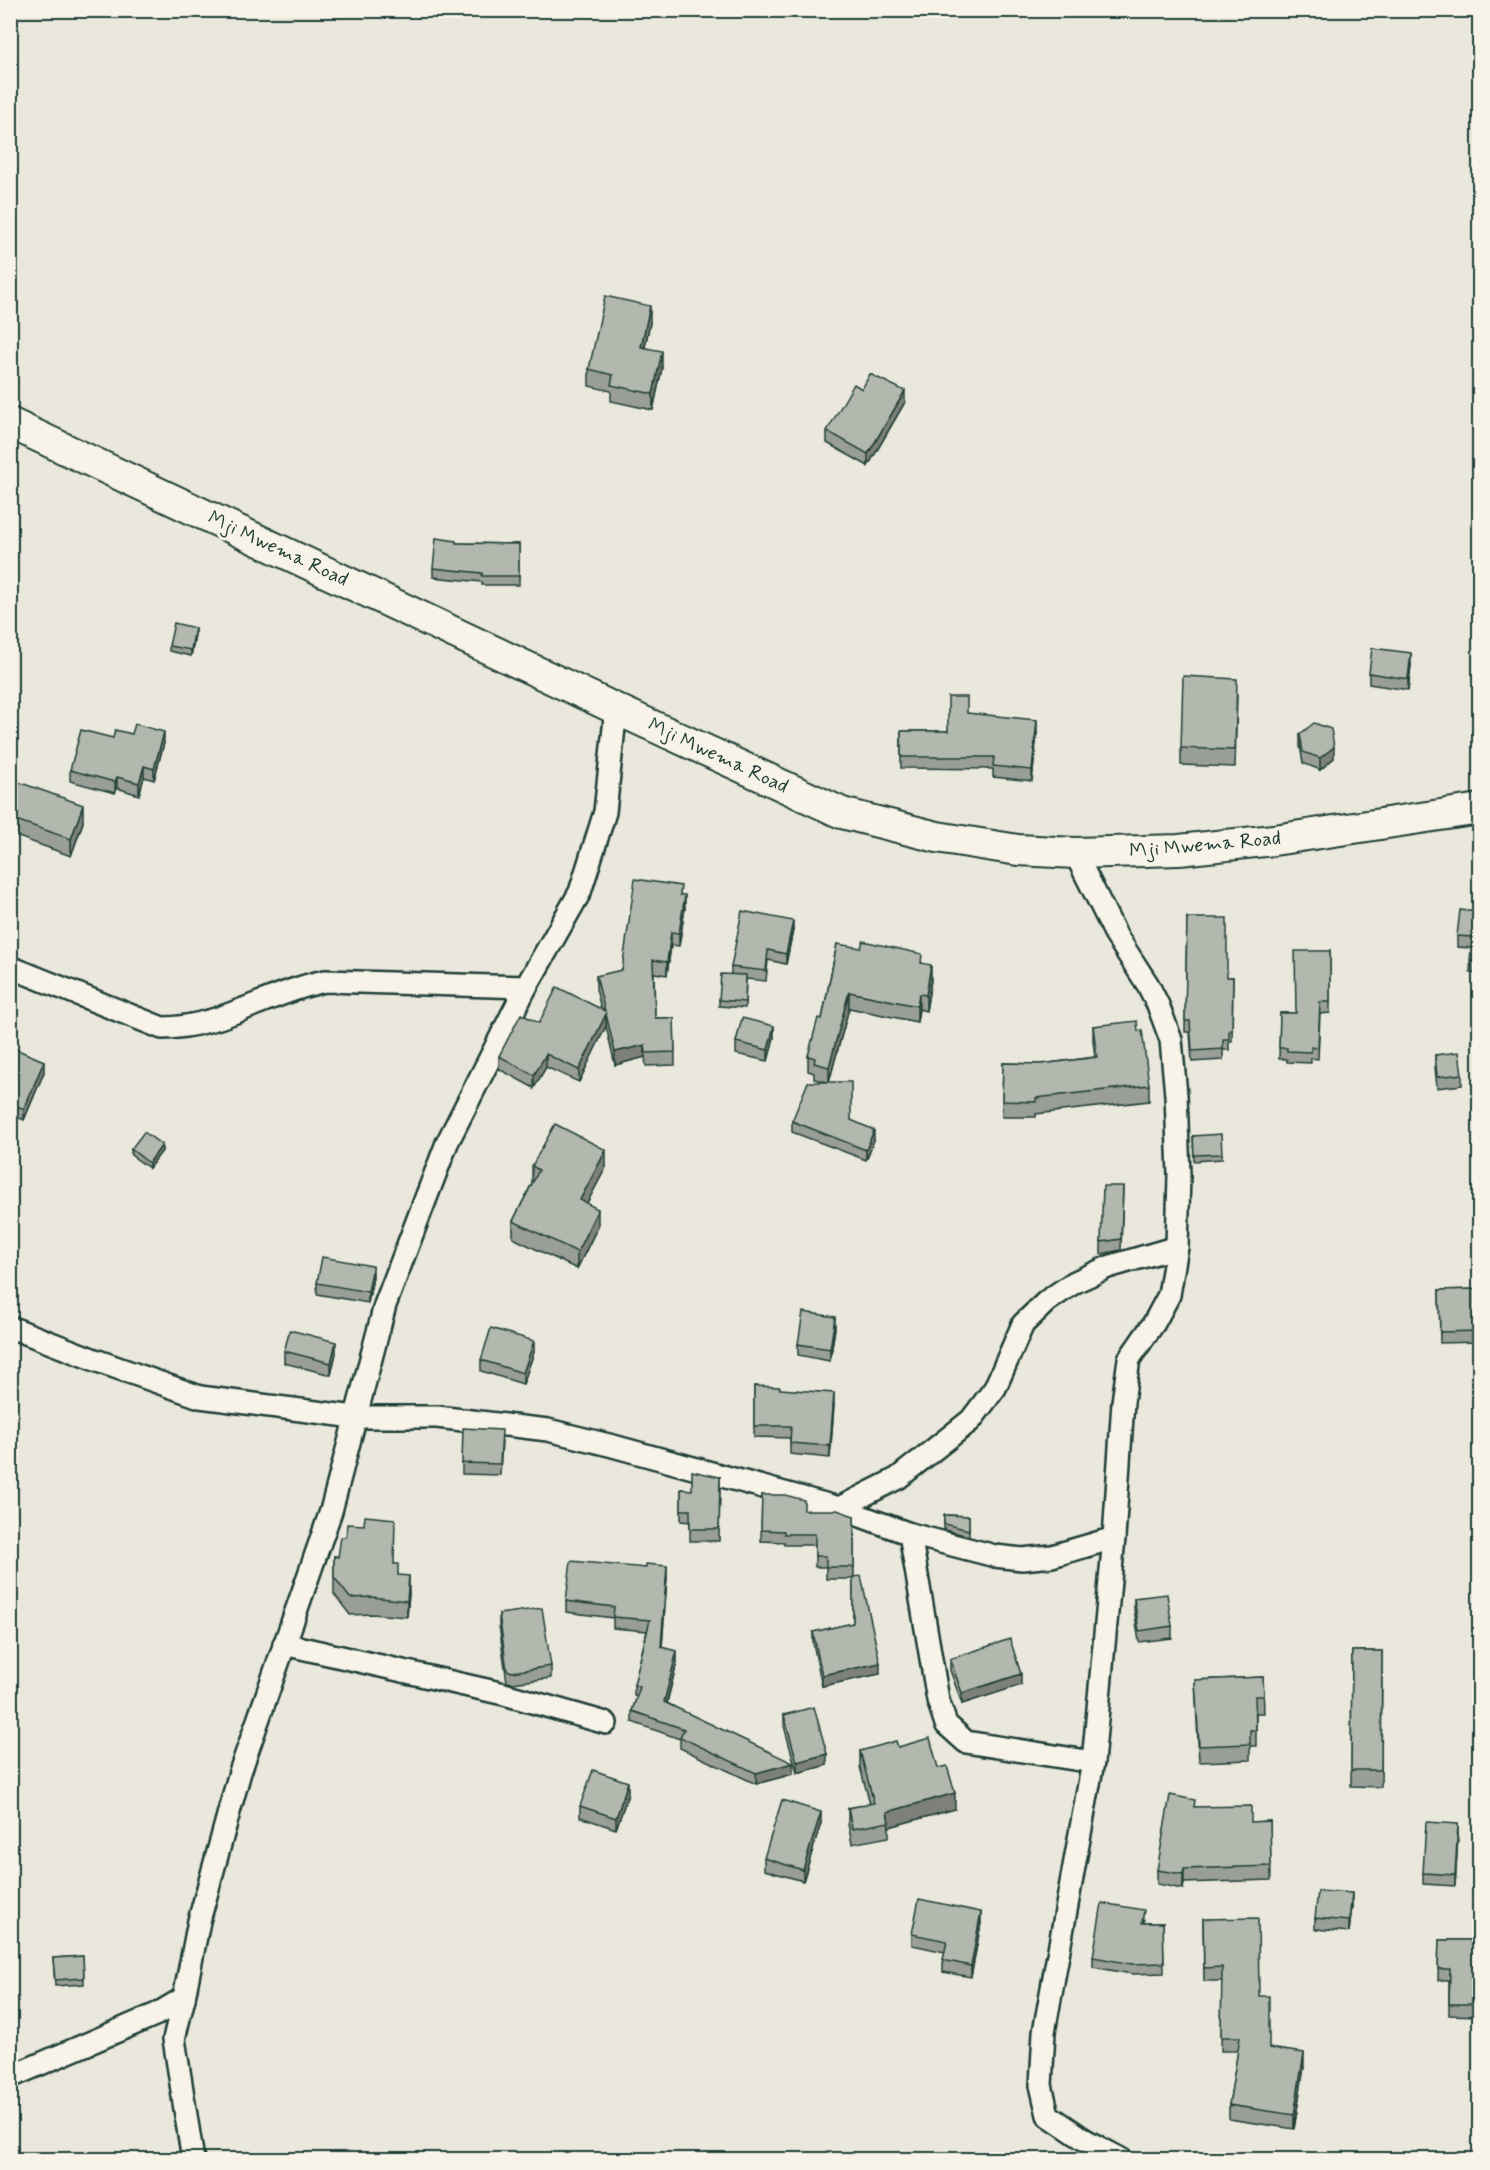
<svg xmlns="http://www.w3.org/2000/svg" width="1490" height="2170" viewBox="0 0 1490 2170" font-family="Mynerve,sans-serif">
	<style>
		.lines { fill: none; stroke-linecap: round; stroke-linejoin: round }
		.street-casing { stroke: #1f3d34; stroke-width: 26 }
		.secondary-casing { stroke: #1f3d34; stroke-width: 34 }
		.street { stroke: #f7f3e8; stroke-width: 21 }
		.secondary { stroke: #f7f3e8; stroke-width: 30 }
		.wall { fill: #999e96; stroke: #1f3d34; stroke-width: 1.5 }
		.shaded-wall { fill: #7d817a; stroke: #1f3d34; stroke-width: 1.5 }
		.building { fill: #b2b8ae; stroke: #1f3d34; stroke-width: 1.5 }
		.labels { text-anchor: middle; dominant-baseline: central; stroke-width: 6; stroke-linejoin: round; paint-order: stroke }
		.street-label { font-size: 20px; fill: #1f3d34; stroke: #f7f3e8 }
	</style>
	<rect width="100%" height="100%" fill="#eae8dd"/>
	<filter id="ink" filterUnits="userSpaceOnUse"><feTurbulence type="fractalNoise" baseFrequency=".0167" numOctaves="2"/><feDisplacementMap in="SourceGraphic" scale="12" xChannelSelector="R" yChannelSelector="G"/><feConvolveMatrix kernelMatrix="1 2 1 2 8 2 1 2 1" color-interpolation-filters="sRGB"/></filter>
	<g filter="url(#ink)">
		<g class="lines">
			<defs>
				<g id="street">
					<path d="M1075,853L1117,937L1148,985L1158,1005L1171,1040L1176,1095L1179,1175L1177,1247L1169,1295L1154,1323L1129,1359L1123,1402L1114,1538L1093,1762L1044,2032L1041,2085L1048,2115L1085,2140L1122,2160"/>
					<path d="M10,967L162,1028C220,1028 270,992 325,981L526,987"/>
					<path d="M10,1327L95,1360L200,1397L355,1417H437L548,1430L613,1446L839,1508L910,1534L995,1556L1022,1559L1052,1556L1114,1538"/>
					<path d="M839,1508L898,1478L971,1420L995,1388L1023,1324L1047,1301L1075,1282L1108,1267L1177,1247"/>
					<path d="M910,1534L938,1700L946,1724L966,1742L1093,1762"/>
					<path d="M284,1644L504,1694L606,1723"/>
					<path d="M10,2077L157,2014L184,1998"/>
					<path d="M193,2160L174,2039L184,1998L199,1921L240,1772L331,1511L385,1305L447,1143L526,987L580,892L605,812L616,709"/>
				</g>
				<path id="secondary" d="M10,423L616,709L842,813L937,837L1018,850L1075,853L1179,850L1274,840L1480,809"/>
			</defs>
			<use href="#street" class="street-casing"/>
			<use href="#secondary" class="secondary-casing"/>
			<use href="#street" class="street"/>
			<use href="#secondary" class="secondary"/>
		</g>
		<g class="wall">
			<path d="M650,323L645,347L662,368L653,410L611,401V391L589,386V369Z"/>
			<path d="M862,389L905,402L868,466L827,443V431Z"/>
			<path d="M456,543L519,544V585H482V582L433,577V568Z"/>
			<path d="M195,634L191,656L169,651V646Z"/>
			<path d="M1411,665L1408,690L1369,684V673Z"/>
			<path d="M1237,695L1235,767L1181,765V748Z"/>
			<path d="M967,713L1037,732L1032,781L993,777V769L901,768V731H948Z"/>
			<path d="M1300,734L1334,758L1320,770L1303,763L1300,746Z"/>
			<path d="M113,738L164,743L154,780L144,777L139,795L117,788L115,793L70,781V770Z"/>
			<path d="M10,779L83,822L71,856L10,834Z"/>
			<path d="M681,895L685,908L679,946L671,945L667,975L654,973L655,1018H674L675,1065L646,1066L645,1057L615,1065L606,1026L579,1082L546,1067L534,1088L499,1069V1056L539,1023L601,1009L596,989V976L622,970Z"/>
			<path d="M1479,912V974L1470,973L1471,948L1457,947V936Z"/>
			<path d="M1187,918L1227,977H1233L1232,1041H1229V1050H1223V1060L1192,1062L1190,1032H1185Z"/>
			<path d="M793,930L786,964L768,960L766,981L746,979L745,1008L719,1006V1000L731,974V967Z"/>
			<path d="M837,944L922,963L931,980L926,1011L919,1009L917,1022L849,1008L829,1082L851,1120L874,1140L866,1160L792,1132V1121L827,1082L814,1079V1073L808,1071V1056L822,1019Z"/>
			<path d="M1330,951V1013L1320,1014L1318,1059L1311,1058V1063L1287,1062V1059H1279L1280,1013H1295Z"/>
			<path d="M1093,1026L1138,1031L1149,1085V1101L1036,1114V1117H1002L1003,1063L1041,1064L1095,1057L1093,1041Z"/>
			<path d="M774,1037L768,1061L736,1054V1042Z"/>
			<path d="M10,1055L44,1072L24,1120L10,1114Z"/>
			<path d="M1435,1055L1462,1074V1085L1437,1088L1435,1066Z"/>
			<path d="M1193,1136L1222,1154V1159L1194,1161Z"/>
			<path d="M131,1149L162,1151L149,1168L131,1155Z"/>
			<path d="M532,1166L606,1167L587,1203L598,1226L577,1269L513,1238V1221L532,1183Z"/>
			<path d="M1123,1186L1121,1250L1101,1254V1242Z"/>
			<path d="M373,1277L368,1303L317,1294V1283Z"/>
			<path d="M1479,1289V1342L1440,1343L1439,1290Z"/>
			<path d="M835,1328L830,1361L798,1355V1344Z"/>
			<path d="M284,1351L336,1353L331,1375L284,1363Z"/>
			<path d="M534,1352L523,1384L481,1371V1360Z"/>
			<path d="M754,1386L780,1389L834,1404L830,1458L790,1454V1438L754,1437Z"/>
			<path d="M502,1441L500,1475L462,1474V1463Z"/>
			<path d="M720,1477L719,1541H690V1522L681,1521V1489L692,1490Z"/>
			<path d="M762,1495L804,1510L854,1516V1577L880,1674L822,1686L813,1643V1632L853,1623V1579H826V1567H815V1545H784V1542L761,1541Z"/>
			<path d="M944,1515L969,1516V1536L944,1530Z"/>
			<path d="M334,1556L394,1564L398,1575L409,1593L407,1617L372,1614L350,1615L334,1594Z"/>
			<path d="M667,1577L662,1648L677,1662L667,1703L793,1774L756,1784L680,1748V1739L632,1722V1711L637,1697L634,1696V1685L647,1631L613,1628V1618L566,1612V1601Z"/>
			<path d="M1134,1598L1172,1626V1638L1139,1642L1134,1609Z"/>
			<path d="M499,1614L551,1666V1678L512,1683L507,1682L499,1625Z"/>
			<path d="M1352,1651H1382L1381,1787L1351,1786Z"/>
			<path d="M950,1659L1021,1685L962,1704L950,1670Z"/>
			<path d="M1263,1677L1264,1713H1256V1746H1250V1760L1199,1762L1195,1680Z"/>
			<path d="M784,1715L827,1765L797,1773L784,1726Z"/>
			<path d="M898,1747L938,1768L955,1809L889,1827V1837L852,1844L848,1824V1808L870,1804L860,1767V1751Z"/>
			<path d="M628,1794L616,1829L580,1817V1806Z"/>
			<path d="M1195,1807L1251,1822L1270,1821L1271,1880L1184,1883L1183,1889L1157,1884V1870Z"/>
			<path d="M821,1823L803,1881L764,1870V1858Z"/>
			<path d="M1458,1835L1455,1886L1423,1884V1873Z"/>
			<path d="M1352,1905L1349,1932L1315,1929V1918Z"/>
			<path d="M1203,1919L1259,1996L1269,2048L1304,2067L1294,2129L1229,2119V2105L1238,2051H1221L1222,1981H1204Z"/>
			<path d="M1144,1920V1923H1163L1164,1973L1132,1974L1093,1967V1957Z"/>
			<path d="M981,1923L971,1977L943,1972V1960L945,1952L912,1945V1934Z"/>
			<path d="M1439,1940H1479V2016L1449,2015V1980H1438Z"/>
			<path d="M83,1956L84,1984L55,1986L53,1958Z"/>
		</g>
		<g class="shaded-wall">
			<path d="M650,306V323L641,363V347Z"/>
			<path d="M662,351V368L653,410V394Z"/>
			<path d="M905,391V402L868,466V454Z"/>
			<path d="M195,628V634L191,656V650Z"/>
			<path d="M1411,653V665L1408,690V679Z"/>
			<path d="M1037,720V732L1032,781V770Z"/>
			<path d="M164,732V743L154,780V769Z"/>
			<path d="M1334,747V758L1320,770V758Z"/>
			<path d="M144,766V777L139,795V783Z"/>
			<path d="M117,777V788L115,793V782Z"/>
			<path d="M83,805V822L71,856V839Z"/>
			<path d="M685,895V908L679,946V933Z"/>
			<path d="M793,921V930L786,964V954Z"/>
			<path d="M671,932V945L667,975V962Z"/>
			<path d="M931,965V980L926,1011V995Z"/>
			<path d="M849,992V1008L829,1082V1067Z"/>
			<path d="M919,994V1009L917,1022V1006Z"/>
			<path d="M606,1014V1026L579,1082V1070Z"/>
			<path d="M774,1026V1037L768,1061V1050Z"/>
			<path d="M645,1045V1057L615,1065V1052Z"/>
			<path d="M546,1054V1067L534,1088V1075Z"/>
			<path d="M44,1061V1072L24,1120V1109Z"/>
			<path d="M874,1130V1140L866,1160V1150Z"/>
			<path d="M162,1145V1151L149,1168V1163Z"/>
			<path d="M606,1150V1167L580,1216V1200Z"/>
			<path d="M598,1209V1226L577,1269V1252Z"/>
			<path d="M373,1266V1277L368,1303V1292Z"/>
			<path d="M835,1317V1328L830,1361V1349Z"/>
			<path d="M534,1341V1352L523,1384V1373Z"/>
			<path d="M336,1342V1353L331,1375V1363Z"/>
			<path d="M834,1393V1404L830,1458V1446Z"/>
			<path d="M667,1566V1577L661,1658V1647Z"/>
			<path d="M409,1576V1593L407,1617V1601Z"/>
			<path d="M677,1651V1662L664,1713V1702Z"/>
			<path d="M880,1663V1674L822,1686V1675Z"/>
			<path d="M1021,1674V1685L962,1704V1693Z"/>
			<path d="M827,1754V1765L797,1773V1762Z"/>
			<path d="M793,1763V1774L756,1784V1773Z"/>
			<path d="M628,1782V1794L616,1829V1818Z"/>
			<path d="M955,1793V1809L889,1827L887,1812Z"/>
			<path d="M821,1812V1823L803,1881V1870Z"/>
			<path d="M1458,1824V1835L1455,1886V1875Z"/>
			<path d="M1184,1869V1883L1183,1889V1874Z"/>
			<path d="M1352,1893V1905L1349,1932V1921Z"/>
			<path d="M981,1912V1923L971,1977V1966Z"/>
			<path d="M1304,2053V2067L1294,2129V2115Z"/>
		</g>
		<g class="building">
			<path d="M605,296L650,306L641,347L662,351L653,394L611,385L613,375L589,369Z"/>
			<path d="M870,374L905,391L868,454L827,431L854,384L862,389Z"/>
			<path d="M436,538L456,541V543L519,544V576H482V573L433,568Z"/>
			<path d="M174,623L195,628L191,650L169,646Z"/>
			<path d="M1372,648L1411,653L1408,679L1369,673Z"/>
			<path d="M1183,676L1237,679L1235,750L1181,748Z"/>
			<path d="M948,697H967V713L1037,720L1032,770L993,766L994,757H901V731H948Z"/>
			<path d="M1314,723L1331,729L1334,747L1320,758L1303,752L1300,734Z"/>
			<path d="M135,724L164,732L154,769L144,766L139,783L117,777L115,782L70,770L81,730L113,738L115,730L132,734Z"/>
			<path d="M10,779L83,805L71,839L10,818Z"/>
			<path d="M635,879L681,886L680,895H685L679,933L671,932L667,962L653,960L655,1018H674L675,1052L646,1053L645,1045L615,1052L606,1014L579,1070L546,1054L534,1075L499,1056L521,1014L539,1023L557,987L605,1011L596,976L622,970Z"/>
			<path d="M1460,910L1479,912V962L1470,961L1472,937L1457,936Z"/>
			<path d="M742,911L793,921L786,954L768,950L766,971L731,967Z"/>
			<path d="M1187,918H1227V977H1233L1232,1030H1229V1039H1223V1049L1192,1051L1190,1021H1185Z"/>
			<path d="M863,941L922,954L921,963L931,965L926,995L919,994L917,1006L849,992L829,1067L814,1063L815,1058L808,1056L818,1018L822,1019L837,944L861,948Z"/>
			<path d="M1295,951H1330V1002H1320L1318,1048L1311,1047V1052L1287,1051V1048H1279L1280,1013H1296Z"/>
			<path d="M721,974L746,975L745,1002L719,1000Z"/>
			<path d="M742,1018L774,1026L768,1050L736,1042Z"/>
			<path d="M1137,1021L1138,1031L1142,1030L1149,1085L1036,1098V1102L1002,1101L1003,1063L1041,1064L1097,1057L1093,1026Z"/>
			<path d="M13,1048L44,1061L24,1109L10,1103V1055Z"/>
			<path d="M1459,1052L1462,1074L1437,1077L1435,1055Z"/>
			<path d="M808,1082H851V1120L874,1130L866,1150L792,1121Z"/>
			<path d="M555,1124L606,1150L580,1200L598,1209L577,1252L513,1221L539,1170L532,1166Z"/>
			<path d="M144,1132L162,1145L149,1163L131,1149Z"/>
			<path d="M1221,1134L1222,1154L1194,1155L1193,1136Z"/>
			<path d="M1103,1186H1123L1121,1239L1101,1242Z"/>
			<path d="M322,1257L373,1266L368,1292L317,1283Z"/>
			<path d="M1479,1289V1331L1440,1332L1439,1290Z"/>
			<path d="M803,1312L835,1317L830,1349L798,1344Z"/>
			<path d="M491,1328L534,1341L523,1373L481,1360Z"/>
			<path d="M290,1330L336,1342L331,1363L284,1351Z"/>
			<path d="M754,1386L780,1387V1389L834,1393L830,1446L790,1443L791,1426H754Z"/>
			<path d="M463,1428L502,1430L500,1464L462,1463Z"/>
			<path d="M692,1471L720,1477L719,1529H690V1510H681V1489L692,1490Z"/>
			<path d="M762,1495H785L804,1500V1510H837L854,1516V1567H826V1556H815V1534H784V1531L761,1530Z"/>
			<path d="M944,1515L969,1516V1530L944,1524Z"/>
			<path d="M365,1516L395,1519L394,1564H398V1575L409,1576L407,1601L372,1597L350,1598L334,1577V1556L338,1557L341,1537H346L347,1524L364,1525Z"/>
			<path d="M571,1561L646,1568V1564L667,1566L661,1647L677,1651L664,1702L793,1763L756,1773L680,1737L684,1729L632,1711L640,1687L634,1685L650,1620L613,1617L614,1607L566,1601Z"/>
			<path d="M861,1576L880,1663L822,1675L813,1632L853,1623V1577Z"/>
			<path d="M1167,1594L1172,1626L1139,1631L1134,1598Z"/>
			<path d="M542,1608L551,1666L512,1672L507,1670L499,1614Z"/>
			<path d="M1010,1639L1021,1674L962,1693L950,1659Z"/>
			<path d="M1352,1651H1382L1381,1770H1351Z"/>
			<path d="M1263,1677L1264,1696H1255L1256,1730H1250V1744L1199,1746L1195,1680Z"/>
			<path d="M814,1707L827,1754L797,1762L784,1715Z"/>
			<path d="M930,1738L938,1768L947,1766L955,1793L887,1812L889,1822L852,1829L848,1808L874,1803L860,1751L896,1741L898,1747Z"/>
			<path d="M593,1770L628,1782L616,1818L580,1806Z"/>
			<path d="M1170,1795L1195,1800L1194,1807L1251,1806V1822L1270,1821L1271,1866L1184,1869L1183,1874L1157,1870Z"/>
			<path d="M782,1800L821,1812L803,1870L764,1858Z"/>
			<path d="M1426,1822L1458,1824L1455,1875L1423,1873Z"/>
			<path d="M1318,1891L1352,1893L1349,1921L1315,1918Z"/>
			<path d="M919,1899L981,1912L971,1966L943,1960L947,1941L912,1934Z"/>
			<path d="M1102,1903L1144,1910L1142,1923H1163L1164,1963L1132,1964L1093,1957Z"/>
			<path d="M1258,1918L1259,1996H1269V2048L1304,2053L1294,2115L1229,2105L1240,2037H1221L1222,1967L1204,1968L1203,1919Z"/>
			<path d="M1439,1940H1479V2004H1449L1450,1969H1438Z"/>
			<path d="M83,1956L84,1978L55,1980L53,1958Z"/>
		</g>
	</g>
	<g class="labels">
		<g class="street-label">
			<text transform="translate(278 549) rotate(25)">Mji Mwema Road</text>
			<text transform="translate(718 756) rotate(25)">Mji Mwema Road</text>
			<text transform="translate(1205 845) rotate(-5)">Mji Mwema Road</text>
		</g>
	</g>
	<rect width="1490" height="2170" fill="none" stroke="#f7f3e8" stroke-width="36"/>
	<rect x="18" y="18" width="1454" height="2134" fill="none" stroke="#1f3d34" stroke-width="2" filter="url(#ink)"/>
</svg>
